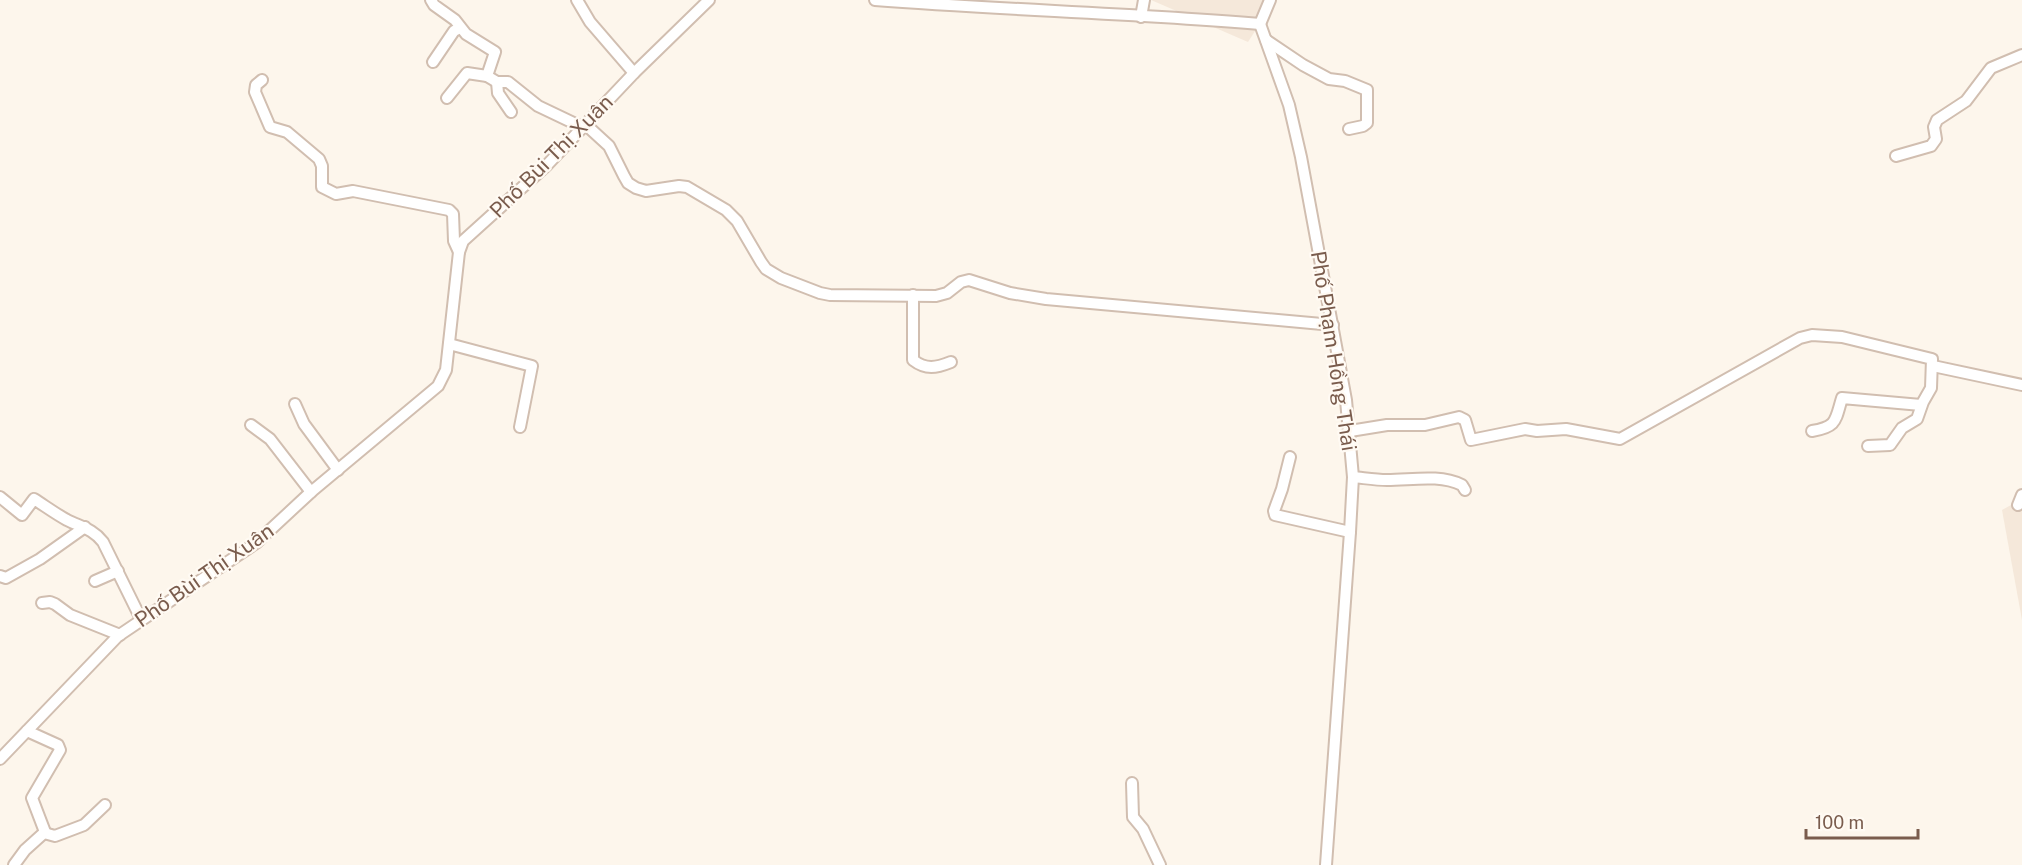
<svg xmlns="http://www.w3.org/2000/svg" width="2022" height="865" viewBox="0 0 2022 865" font-family="'Public Sans',sans-serif">
	<style>
		.residential { fill: #f5e8da }
		.lines { fill: none; stroke-linecap: round; stroke-linejoin: round }
		.minor-casing { stroke: #d1beb0; stroke-width: 14 }
		.minor { stroke: #fff; stroke-width: 10 }
		.labels { text-anchor: middle; dominant-baseline: central; stroke-width: 4.5; stroke-linejoin: round; paint-order: stroke }
		.street-label { font-size: 21px; fill: #7a5c4d; stroke: #fffaf3 }
	</style>
	<rect width="100%" height="100%" fill="#fdf6ec"/>
	<g class="residential">
		<path d="M1151,0H1275L1248,42Z"/>
		<path d="M2022,499V620L2002,510Z"/>
	</g>
	<g class="lines">
		<defs>
			<g id="minor">
				<path d="M431,0L434,5L455,20L466,34L495,52L487,76"/>
				<path d="M577,0L590,22L634,73"/>
				<path d="M875,0C1003,10 1132,13 1260,24"/>
				<path d="M1141,17L1144,0"/>
				<path d="M1260,24L1289,105L1301,157L1346,400L1353,477L1350,532L1326,865"/>
				<path d="M1260,24L1270,0"/>
				<path d="M1266,40L1303,65L1329,79L1345,81L1367,90V123L1363,126L1349,129"/>
				<path d="M433,62L454,31L460,28"/>
				<path d="M262,80L256,85L255,92L270,127L287,132L319,159L322,166V187L336,194L353,191L449,210L453,214L454,241L459,252"/>
				<path d="M497,82L498,93L511,112"/>
				<path d="M447,98L467,73L487,76L497,82H508L538,106L582,127"/>
				<path d="M585,124L609,146L624,176L628,183L636,188L646,191L679,186L687,187L726,210L737,221L761,262L766,269L781,278L820,293L830,295L936,296L947,293L961,282L969,280L1010,293L1046,299L1333,325"/>
				<path d="M1896,156L1931,146L1936,139L1934,127L1937,120L1966,101L1991,68L2022,55"/>
				<path d="M913,295V360C926,370 936,368 951,362"/>
				<path d="M449,344L532,366L520,427"/>
				<path d="M1933,366L2022,385"/>
				<path d="M295,404L304,424L338,470"/>
				<path d="M251,425L270,439L311,492"/>
				<path d="M1350,431L1387,425H1425L1459,417L1465,420L1471,440L1525,429L1537,431L1566,429L1620,439L1800,338L1812,335L1842,337L1932,359L1931,388L1923,402L1917,419L1902,428L1890,445L1868,446"/>
				<path d="M1812,431C1837,427 1835,421 1842,398L1921,405"/>
				<path d="M1290,457L1282,489L1274,511L1275,515L1350,532"/>
				<path d="M1353,477C1364,478 1376,480 1387,480C1412,480 1439,474 1462,485L1465,490"/>
				<path d="M0,497L22,515L34,499C45,506 56,514 67,520C81,527 93,529 103,542L141,619"/>
				<path d="M2018,505L2022,495"/>
				<path d="M0,576L6,578L40,559L85,527"/>
				<path d="M95,581L118,571"/>
				<path d="M42,603L50,602L55,604L70,615L120,635"/>
				<path d="M0,759L118,636L256,543L311,492L438,386L446,370L459,252L463,241L547,165L634,73L709,0"/>
				<path d="M1132,783L1133,817L1143,829L1160,865"/>
				<path d="M44,833L55,836L84,825L105,805"/>
				<path d="M14,865L25,850L45,832L32,798L60,750L58,745L27,731"/>
			</g>
		</defs>
		<use href="#minor" class="minor-casing"/>
		<use href="#minor" class="minor"/>
	</g>
	<g class="labels">
		<g class="street-label">
			<text transform="translate(551 156) rotate(-45)">Phố Bùi Thị Xuân</text>
			<text transform="translate(1334 351) rotate(81)">Phố Phạm Hồng Thái</text>
			<text transform="translate(204 575) rotate(-35)">Phố Bùi Thị Xuân</text>
		</g>
	</g>
	<path d="M1806 829v9h112v-9" fill="none" stroke="#7a5c4d" stroke-width="3"/>
	<text x="1815" y="829" font-size="18" fill="#7a5c4d" stroke="#fffaf3" stroke-width="4.5" paint-order="stroke">100 m</text>
</svg>
